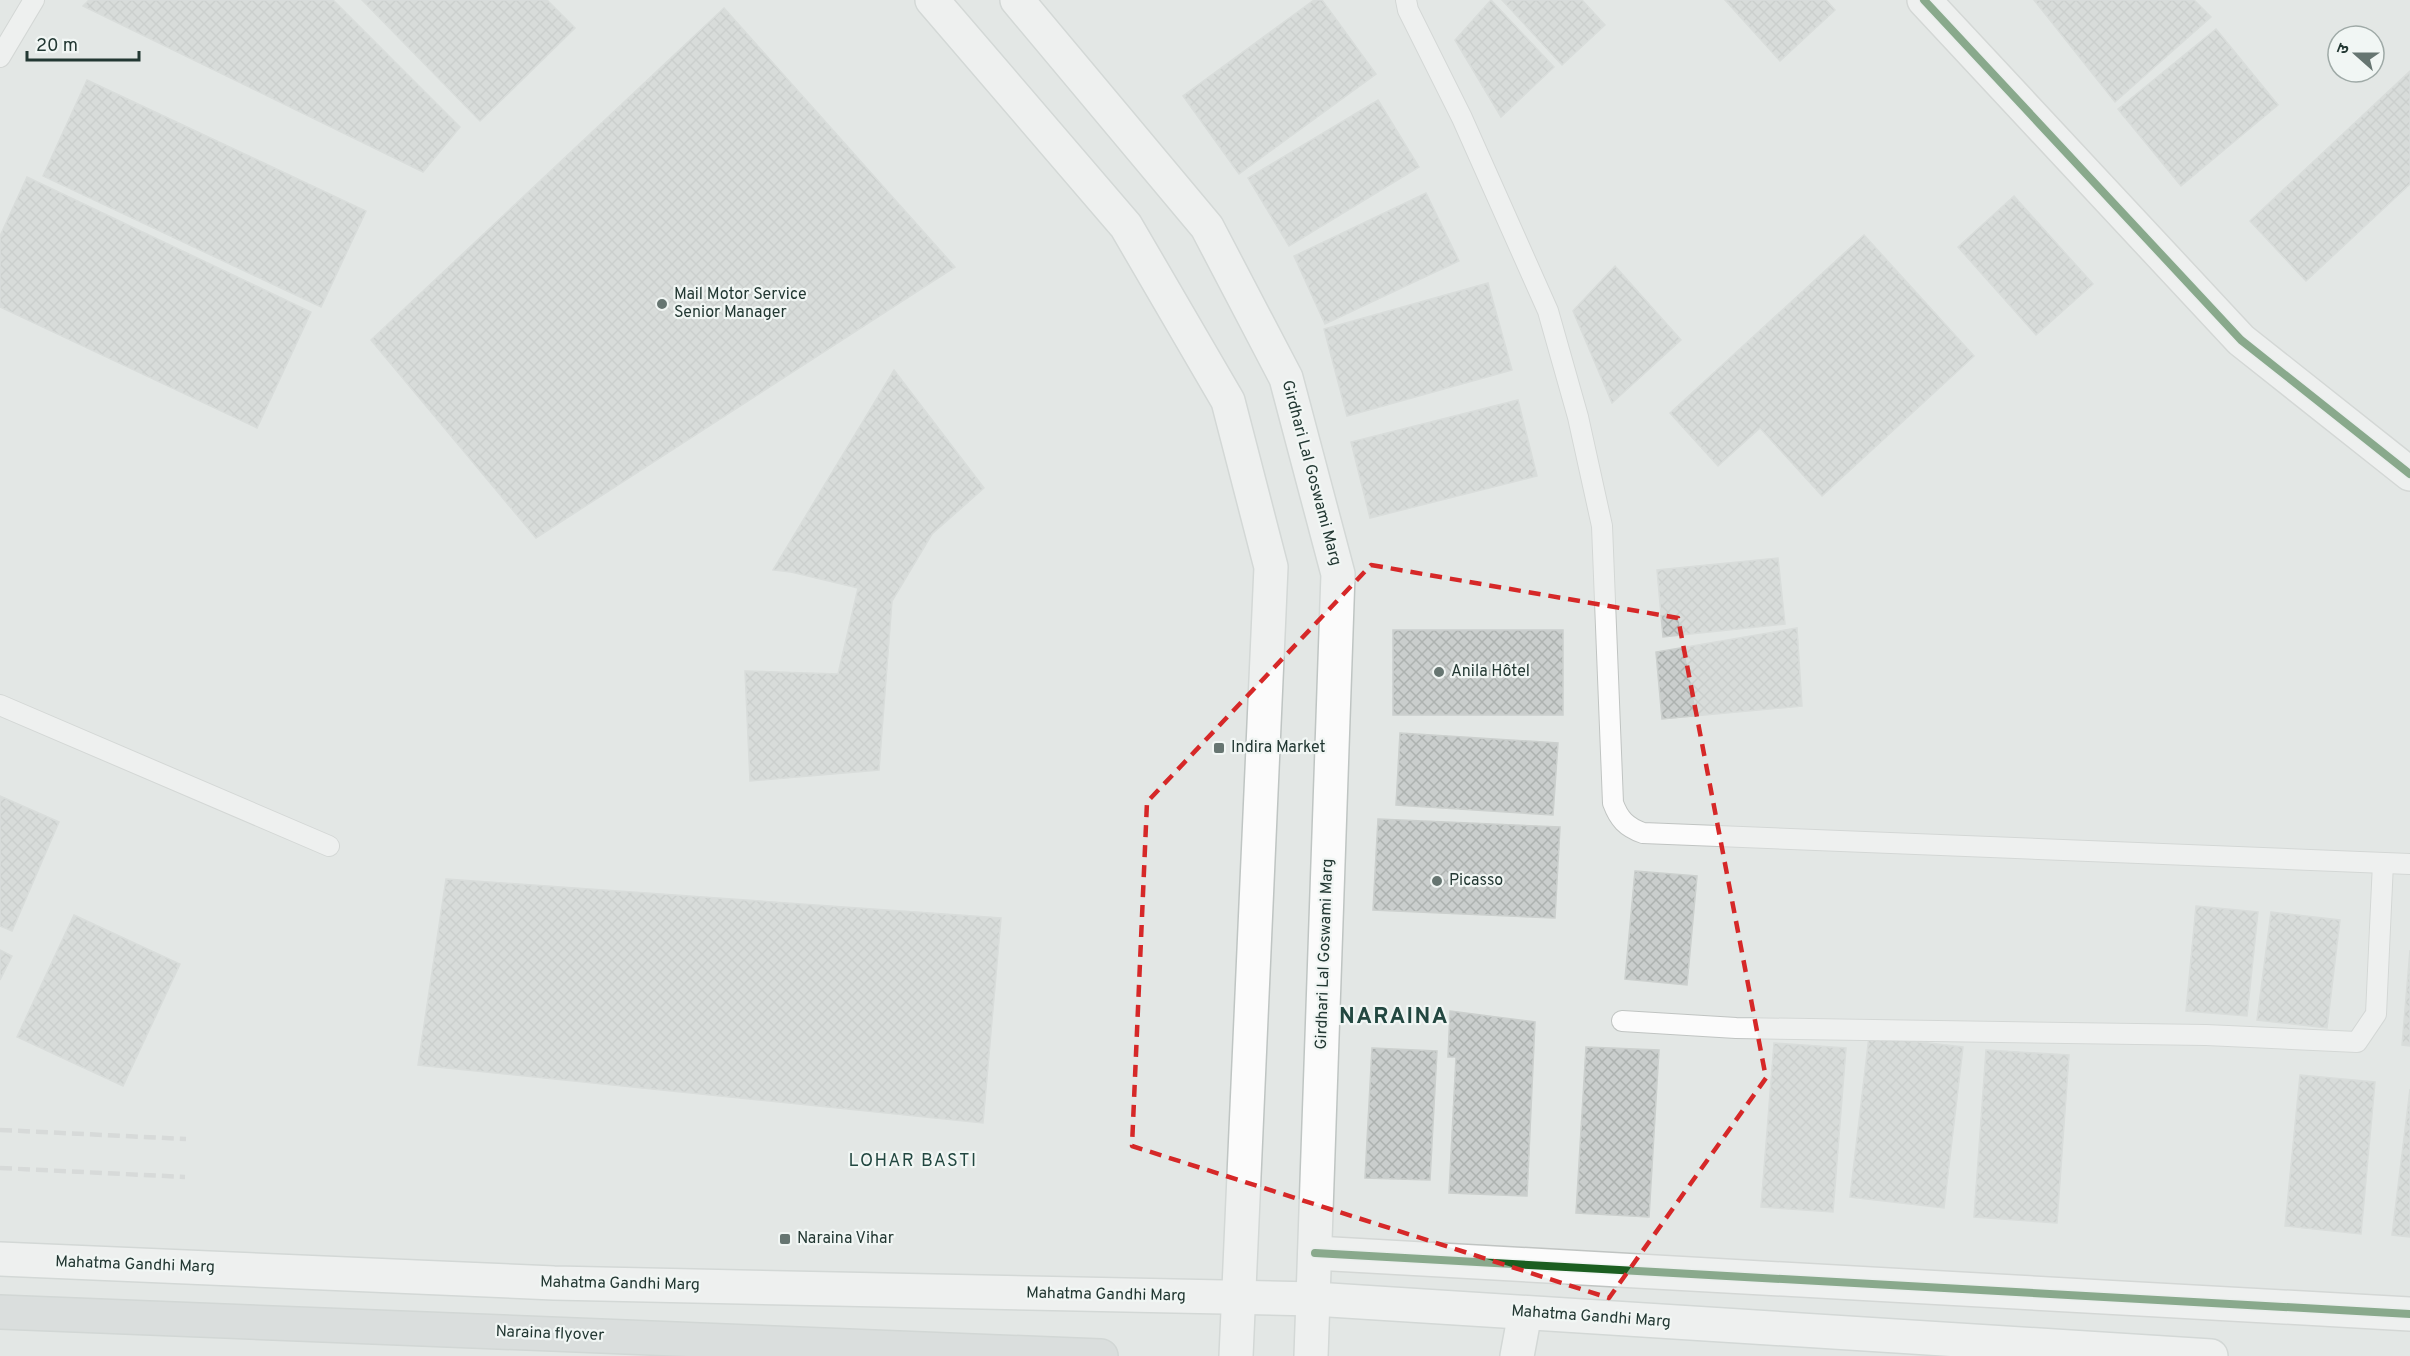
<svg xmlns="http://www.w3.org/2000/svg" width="2410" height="1356" viewBox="0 0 2410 1356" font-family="Overpass,'Noto Sans Devanagari',sans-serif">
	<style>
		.building { fill: url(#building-cross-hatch); stroke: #ccd0ce; stroke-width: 1.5 }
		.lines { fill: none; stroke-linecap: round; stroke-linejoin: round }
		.lane-casing { stroke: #c0c4c2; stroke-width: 22 }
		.street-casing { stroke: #c0c4c2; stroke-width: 36 }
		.secondary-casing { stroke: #bfc5c3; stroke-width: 36 }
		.primary-casing { stroke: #bcc3c1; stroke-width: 36 }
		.lane { stroke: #fbfbfb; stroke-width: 20 }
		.street { stroke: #fbfbfb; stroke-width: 33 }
		.secondary { stroke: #fbfbfb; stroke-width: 33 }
		.primary { stroke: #ced3d2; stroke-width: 33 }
		.rail { stroke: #c7c9c9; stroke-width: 4.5; stroke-dasharray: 12 6; stroke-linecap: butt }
		.cycleway-casing { stroke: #f1f6f4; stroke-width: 11 }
		.cycleway { stroke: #1b5e20; stroke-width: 8 }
		.marked { fill: none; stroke: #d62828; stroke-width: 4.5; stroke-dasharray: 12 8; stroke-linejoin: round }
		.poi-dot { fill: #667571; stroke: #f1f6f4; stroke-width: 2 }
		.labels { text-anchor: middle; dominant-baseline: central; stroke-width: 4.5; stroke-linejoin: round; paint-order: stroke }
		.poi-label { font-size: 16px; fill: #233833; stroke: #f1f6f4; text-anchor: start }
		.street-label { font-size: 16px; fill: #233833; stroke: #f1f6f4 }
		.neighbourhood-label { font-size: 18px; letter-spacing: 1.5px; fill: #224740; stroke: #f1f6f4 }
		.district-label { font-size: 22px; font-weight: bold; letter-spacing: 1.5px; fill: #224740; stroke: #f1f6f4 }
	</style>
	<defs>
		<pattern id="building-cross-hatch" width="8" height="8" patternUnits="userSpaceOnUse" patternTransform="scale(1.5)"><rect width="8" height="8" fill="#cacecd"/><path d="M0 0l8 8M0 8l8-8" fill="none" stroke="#adb2b0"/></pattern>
	</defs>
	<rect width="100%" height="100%" fill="#e3e7e5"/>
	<g class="building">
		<path d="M89,0H333L460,127L423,172L83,6Z"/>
		<path d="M362,0H547L575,28L480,121Z"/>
		<path d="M1314,0H1322L1376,74L1239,174L1183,96Z"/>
		<path d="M1491,0L1554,67L1501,117L1455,40Z"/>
		<path d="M1502,0H1582L1605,25L1562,65Z"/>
		<path d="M1725,0H1826L1835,10L1780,61Z"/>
		<path d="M2034,0H2194L2211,17L2115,102Z"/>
		<path d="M724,8L955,267L536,538L371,340Z"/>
		<path d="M2216,29L2278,105L2181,186L2118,109Z"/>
		<path d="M2410,71V184L2306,281L2250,221Z"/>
		<path d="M87,80L366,211L321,307L43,176Z"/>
		<path d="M1378,100L1419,167L1289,246L1248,178Z"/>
		<path d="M27,177L311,312L257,428L0,307V236Z"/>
		<path d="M1426,193L1459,261L1325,324L1294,256Z"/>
		<path d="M2014,196L2093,284L2036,335L1958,247Z"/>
		<path d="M1864,235L1974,356L1822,496L1760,428L1718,466L1670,413Z"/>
		<path d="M1615,266L1681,340L1612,403L1573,311Z"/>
		<path d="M1488,283L1512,370L1347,416L1324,329Z"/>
		<path d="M894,370L984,488L932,534L892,601L879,770L750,781L745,671L838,674L858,588L791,572L773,570Z"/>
		<path d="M1518,400L1537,476L1370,518L1351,442Z"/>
		<path d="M1778,558L1785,624L1663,637L1657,570Z"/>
		<path d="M1797,628L1802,706L1662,719L1656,652Z"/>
		<rect x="1393" y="630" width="170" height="85"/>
		<path d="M1400,733L1558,743L1553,815L1396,805Z"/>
		<path d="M0,796L59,822L12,931L0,926Z"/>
		<path d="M1378,819L1560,827L1555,918L1373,910Z"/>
		<path d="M1635,871L1697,876L1687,985L1625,979Z"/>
		<path d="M446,879L1001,918L983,1123L418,1065Z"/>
		<path d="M2196,906L2258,912L2247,1016L2186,1011Z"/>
		<path d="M2271,912L2340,920L2327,1028L2257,1020Z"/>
		<path d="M74,915L180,964L123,1086L17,1037Z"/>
		<path d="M0,950L12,956L0,980Z"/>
		<path d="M2410,950V1046L2402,1045Z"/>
		<path d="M1450,1011L1535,1022L1527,1196L1449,1193L1456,1057H1448Z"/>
		<path d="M1869,1036L1963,1047L1944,1208L1850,1197Z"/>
		<path d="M1774,1043L1846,1048L1833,1212L1761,1207Z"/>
		<path d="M1586,1047L1659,1050L1649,1217L1576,1213Z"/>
		<path d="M1372,1048L1437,1051L1430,1180L1365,1178Z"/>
		<path d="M1986,1050L2069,1055L2057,1223L1974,1217Z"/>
		<path d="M2300,1075L2375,1082L2361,1234L2285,1226Z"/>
		<path d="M2410,1089V1237L2392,1235Z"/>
	</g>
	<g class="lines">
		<defs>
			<g id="lane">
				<path d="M1406,0L1408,10L1462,118L1548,311L1578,417L1602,526L1613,803C1619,819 1626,827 1643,833L2410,864"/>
				<path d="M0,57L34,0"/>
				<path d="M0,705L329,846"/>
				<path d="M1622,1021L1736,1028L2206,1035L2357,1042L2376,1014L2383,863"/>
			</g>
			<g id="street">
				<path d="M1924,0L2241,340L2410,474"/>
				<path d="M1315,1253L2410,1314"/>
			</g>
			<g id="secondary">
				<path d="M932,0L1126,226L1228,401L1271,567L1236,1356"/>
				<path d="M1017,0L1207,227L1286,378L1338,574L1311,1356"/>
				<path d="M0,1259L554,1283L1314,1299L2211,1356"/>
				<path d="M1517,1356L1525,1313"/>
			</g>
			<path id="primary" d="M0,1312L1101,1356"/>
		</defs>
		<use href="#lane" class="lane-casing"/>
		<use href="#street" class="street-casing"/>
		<use href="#secondary" class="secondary-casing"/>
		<use href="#primary" class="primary-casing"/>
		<use href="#lane" class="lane"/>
		<use href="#street" class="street"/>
		<use href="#secondary" class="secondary"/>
		<use href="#primary" class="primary"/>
		<g class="rail">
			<path d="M0,1130L186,1139"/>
			<path d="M0,1168L185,1177"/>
		</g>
		<defs>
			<g id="cycleway">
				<path d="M1924,0L2241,340L2410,474"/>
				<path d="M1315,1253L2410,1314"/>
			</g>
		</defs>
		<use href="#cycleway" class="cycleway-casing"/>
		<use href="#cycleway" class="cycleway"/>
	</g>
	<path d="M0 0H2410V1356H0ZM1371,565L1678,618L1766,1078L1609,1298L1132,1146L1147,802Z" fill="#e3e7e5" fill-opacity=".55" fill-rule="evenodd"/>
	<path class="marked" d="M1371,565L1678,618L1766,1078L1609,1298L1132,1146L1147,802Z"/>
	<g class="poi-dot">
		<circle cx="662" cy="304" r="6"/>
		<circle cx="1439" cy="672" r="6"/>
		<rect x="1213" y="742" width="12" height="12" rx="3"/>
		<circle cx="1437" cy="881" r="6"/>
		<rect x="779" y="1233" width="12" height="12" rx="3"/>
	</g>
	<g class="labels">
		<g class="poi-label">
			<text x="674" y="295">Mail Motor Service<tspan x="674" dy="18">Senior Manager</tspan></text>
			<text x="1451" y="672">Anila Hôtel</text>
			<text x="1231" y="748">Indira Market</text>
			<text x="1449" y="881">Picasso</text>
			<text x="797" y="1239">Naraina Vihar</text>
		</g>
		<g class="street-label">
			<text transform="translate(1311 473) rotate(75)">Girdhari Lal Goswami Marg</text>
			<text transform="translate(1325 954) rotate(-88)">Girdhari Lal Goswami Marg</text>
			<text transform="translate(135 1265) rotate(2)">Mahatma Gandhi Marg</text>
			<text transform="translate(620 1284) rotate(1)">Mahatma Gandhi Marg</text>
			<text transform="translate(1106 1295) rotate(1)">Mahatma Gandhi Marg</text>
			<text transform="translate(1591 1317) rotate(4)">Mahatma Gandhi Marg</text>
			<text transform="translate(550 1334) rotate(2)">Naraina flyover</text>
		</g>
		<g class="neighbourhood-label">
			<text x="913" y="1161">LOHAR BASTI</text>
		</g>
		<g class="district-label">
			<text x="1394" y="1017">NARAINA</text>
		</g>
	</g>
	<g transform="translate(2356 54) rotate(291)"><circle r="28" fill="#f1f6f4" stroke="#9faaa7" stroke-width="1.5"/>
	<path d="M0-4.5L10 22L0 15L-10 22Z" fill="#667571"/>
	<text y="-9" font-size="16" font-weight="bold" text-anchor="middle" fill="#233833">उ</text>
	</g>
	<path d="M27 51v9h112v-9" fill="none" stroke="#233833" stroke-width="3"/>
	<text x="36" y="51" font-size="18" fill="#233833" stroke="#f1f6f4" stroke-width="4.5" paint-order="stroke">20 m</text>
</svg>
